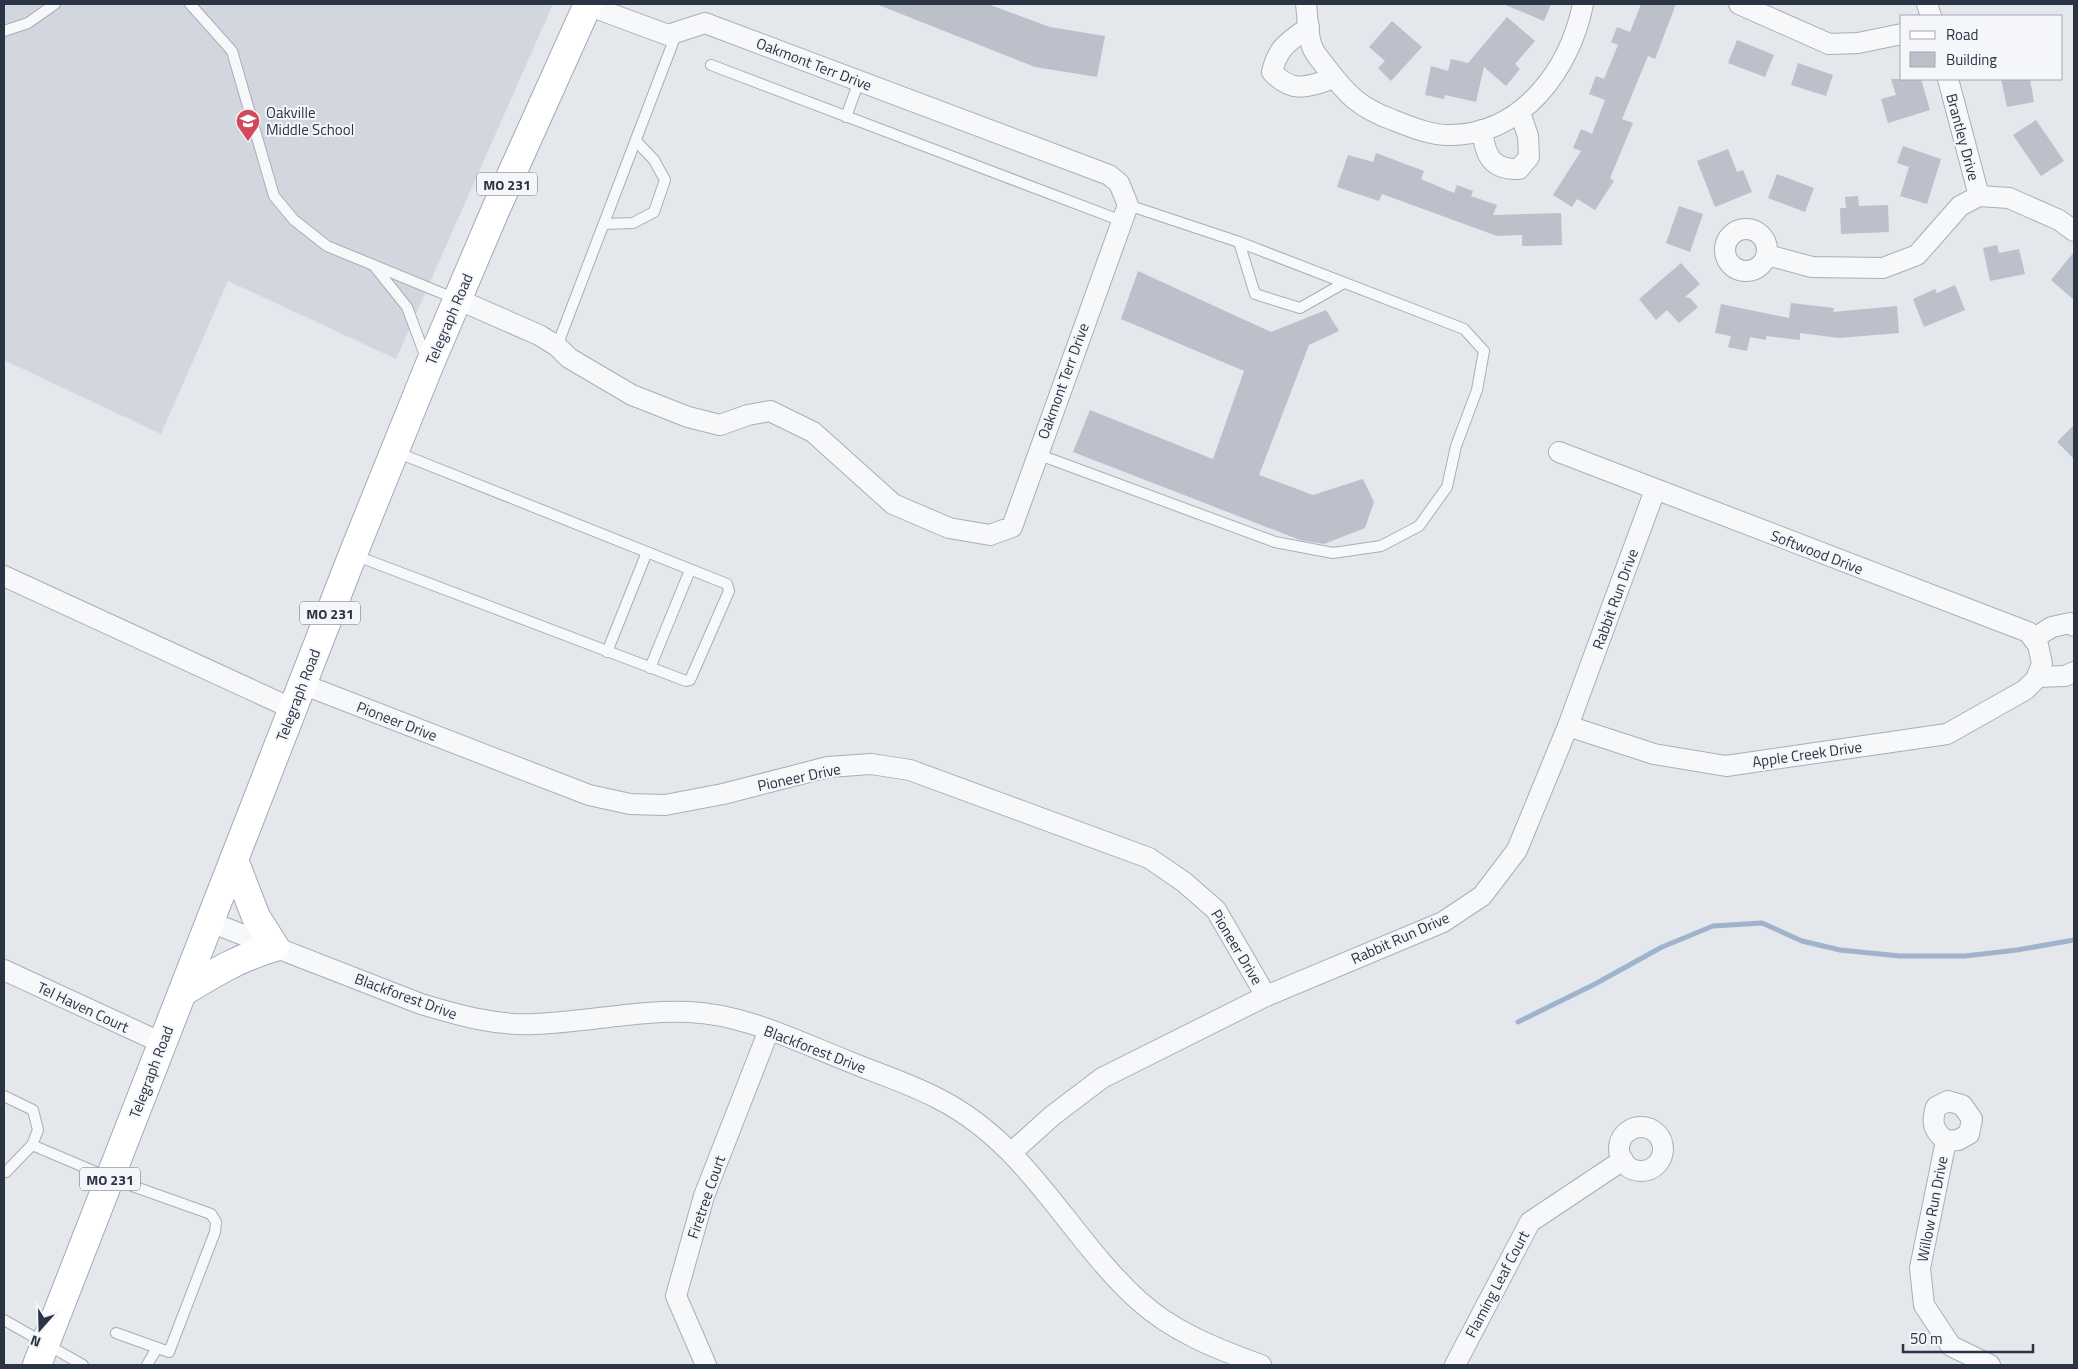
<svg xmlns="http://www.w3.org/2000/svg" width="2078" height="1369" viewBox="0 0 2078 1369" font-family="'Titillium Web',sans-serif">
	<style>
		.built { fill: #d2d6de }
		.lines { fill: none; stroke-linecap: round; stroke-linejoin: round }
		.stream { stroke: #9fb4cc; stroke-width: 5 }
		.building { fill: #bbc0ca }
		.lane-casing { stroke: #a9aeb7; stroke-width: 12 }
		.street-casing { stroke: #a9aeb7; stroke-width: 22 }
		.primary-casing { stroke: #a3abb8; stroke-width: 30 }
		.lane { stroke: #f7f8fa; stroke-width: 10 }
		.street { stroke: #f7f8fa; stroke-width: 20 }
		.primary { stroke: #fff; stroke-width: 28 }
		.labels { text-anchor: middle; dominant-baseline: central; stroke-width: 4; stroke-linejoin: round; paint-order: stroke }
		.shield { fill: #f4f6f9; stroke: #676e7b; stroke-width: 1 }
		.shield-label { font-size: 14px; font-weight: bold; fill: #2b3445 }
		.street-label { font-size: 15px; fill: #2b3445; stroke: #f4f6f9 }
		.poi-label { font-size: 15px; fill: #2b3445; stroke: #f4f6f9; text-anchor: start }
	</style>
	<rect width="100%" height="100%" fill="#e4e7ec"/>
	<path class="built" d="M4,4H553L396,359L228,281L161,434L4,360Z"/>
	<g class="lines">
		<path class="stream" d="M1518,1022L1595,984L1662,947L1713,926L1762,923L1802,941L1840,950L1900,956H1965L2017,950L2074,940"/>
	</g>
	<g class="building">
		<path d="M876,4H988L1050,27L1105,36L1097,77L1035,67Z"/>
		<path d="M1503,4H1551L1544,21Z"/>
		<path d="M1641,4H1676L1655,59L1648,56L1622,119L1633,123L1610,178L1614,181L1595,210L1577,199L1572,207L1553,195L1581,151L1573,148L1581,129L1592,134L1605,100L1589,94L1596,76L1604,79L1618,45L1611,42L1617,27L1630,32Z"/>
		<path d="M1507,17L1535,41L1515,64L1520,69L1506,86L1484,67L1476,102L1445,95L1444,99L1425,95L1431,66L1448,71L1451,59L1468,63Z"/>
		<path d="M1392,21L1422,47L1391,81L1378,68L1385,61L1369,47Z"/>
		<path d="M1737,40L1774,55L1765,77L1728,63Z"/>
		<path d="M1798,63L1833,75L1826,96L1791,85Z"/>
		<path d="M1891,79H1921L1930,110L1888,123L1881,99L1896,95Z"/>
		<path d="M2001,79H2030L2034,102L2007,107Z"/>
		<path d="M2036,120L2064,161L2041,176L2013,135Z"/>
		<path d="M1903,146L1941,159L1927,204L1900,196L1909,167L1897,163Z"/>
		<path d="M1728,149L1737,172L1743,170L1752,192L1715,207L1697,161Z"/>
		<path d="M1376,153L1424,171L1421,179L1454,193L1457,185L1473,191L1471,196L1497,205L1493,215L1561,213L1562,245L1522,246V235L1497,236L1382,194L1379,201L1337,187L1348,155L1373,162Z"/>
		<path d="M1777,174L1814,188L1805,212L1768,198Z"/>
		<path d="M1858,196L1859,206L1888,205L1889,232L1841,234L1840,208H1846L1845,197Z"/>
		<path d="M1679,206L1703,214L1690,252L1666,243Z"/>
		<path d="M1997,245L1999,253L2019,249L2025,274L1990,281L1983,248Z"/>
		<path d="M2074,252V300L2051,280Z"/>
		<path d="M1681,263L1700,284L1685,297L1690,298L1698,307L1679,323L1667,310L1656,320L1639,299Z"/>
		<path d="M1138,271L1271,332L1326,310L1339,331L1309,345L1259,475L1313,495L1363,479L1374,502L1365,528L1324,544L1300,540L1073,452L1090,410L1213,459L1244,371L1121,319Z"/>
		<path d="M1955,285L1965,310L1924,327L1913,299L1935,289L1937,293Z"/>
		<path d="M1791,303L1834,308L1833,312L1897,306L1899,333L1839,338L1800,333V340L1766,336V340L1750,337L1747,351L1728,347L1731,336L1715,333L1721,304L1789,318Z"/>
		<path d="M2074,425V459L2057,442Z"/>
	</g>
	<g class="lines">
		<defs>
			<g id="lane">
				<path d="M190,4L232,51L274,196L294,220L327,246L456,299"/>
				<path d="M4,31L28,23L55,4"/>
				<path d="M711,65L1122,221"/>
				<path d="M846,117L859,81"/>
				<path d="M604,224L633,223L654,212L665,180L654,160L636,141"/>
				<path d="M1239,242L1255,294L1300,308L1344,283"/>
				<path d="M375,267L407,307L426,358"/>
				<path d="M557,346L677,32"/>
				<path d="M1037,454L1275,542L1333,553L1381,546L1419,526L1447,487L1456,446L1477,390L1484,351L1464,329L1239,242L1128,205"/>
				<path d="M354,555L686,681L690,680L729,591L727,584L396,452"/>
				<path d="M607,652L647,552"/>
				<path d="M650,668L690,570"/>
				<path d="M4,1096L33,1110L38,1130L32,1145L6,1172H4"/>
				<path d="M32,1145L110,1178L211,1214L216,1222L215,1232L169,1352L116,1333"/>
				<path d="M4,1320L83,1365"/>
				<path d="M147,1365L157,1348"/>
			</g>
			<g id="street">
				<path d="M1306,4C1308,18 1307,36 1313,49C1316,55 1322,62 1326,67C1347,95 1360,108 1393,120C1411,127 1432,136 1451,135C1523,134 1570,69 1583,4"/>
				<path d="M1739,4L1829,44L1858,43L1902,34"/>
				<path d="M1927,4L1931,16"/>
				<path d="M1309,27C1288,42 1278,47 1272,72C1293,94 1308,87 1334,78"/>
				<path d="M1948,79L1979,196"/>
				<path d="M1482,130C1485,155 1491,170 1519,169L1529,157L1528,136L1520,113"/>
				<path d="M1979,196L2009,198L2059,220L2074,231"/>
				<circle cx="1746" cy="250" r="21"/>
				<path d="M1767,255L1812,267L1883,268L1917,255L1960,206L1979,196"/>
				<path d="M457,299L539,335L557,346L569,358L632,395L688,417L720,425L748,415L770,411L813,432L893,504L949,528L990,535L1012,527L1128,205L1119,183L1109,175L705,23L668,35L587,5"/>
				<path d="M1559,452L2028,632L2038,645L2042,664L2036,679L2025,690L1947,734L1726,766L1654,754L1568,726"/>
				<path d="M4,576L293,709"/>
				<path d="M2034,638L2052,627L2070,623L2074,626"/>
				<path d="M2037,677L2065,676L2074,672"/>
				<path d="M302,684L589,795L630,804L665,805L723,794L828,767L871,764L910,770L1149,858L1184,882L1216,910L1266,996"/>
				<path d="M210,922L421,1004C458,1015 496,1026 535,1024C587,1022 637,1010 689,1012C744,1014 799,1042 850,1062C879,1074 911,1084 939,1099C1029,1145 1066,1234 1138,1300C1173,1332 1217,1349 1261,1365"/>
				<path d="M4,970L162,1043"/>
				<path d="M1948,1101L1962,1105L1972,1119L1969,1134L1958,1140L1946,1141C1933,1130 1931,1123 1936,1107Z"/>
				<circle cx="1641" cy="1149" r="22"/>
				<path d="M1946,1141L1920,1268L1924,1305L1951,1346L1990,1365"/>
				<path d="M1012,1152L1052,1116L1102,1078L1266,996L1443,922L1482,896L1517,850L1568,726L1655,490"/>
				<path d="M706,1365L676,1296L704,1196L769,1030"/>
				<path d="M1455,1365L1530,1222L1623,1160"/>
			</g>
			<g id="primary">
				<path d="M183,992C214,973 240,957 275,947L256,917L234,860"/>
				<path d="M37,1365L353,554L429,366L495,211L588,4"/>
			</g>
		</defs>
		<use href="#lane" class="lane-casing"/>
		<use href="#street" class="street-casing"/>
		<use href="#primary" class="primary-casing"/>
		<use href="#lane" class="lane"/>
		<use href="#street" class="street"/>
		<use href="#primary" class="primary"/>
	</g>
	<defs>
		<symbol id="school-pin" viewBox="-11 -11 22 30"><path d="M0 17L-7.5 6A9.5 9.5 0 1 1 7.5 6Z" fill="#d1495b" stroke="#f4f6f9"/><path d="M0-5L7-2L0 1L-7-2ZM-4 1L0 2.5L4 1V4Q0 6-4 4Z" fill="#fff"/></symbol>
	</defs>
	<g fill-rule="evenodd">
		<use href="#school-pin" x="234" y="107" width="28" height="38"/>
	</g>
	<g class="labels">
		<g class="shield">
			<rect x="477" y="172.5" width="60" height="23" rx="4"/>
			<rect x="300" y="601.5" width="60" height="23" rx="4"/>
			<rect x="80" y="1167.5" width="60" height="23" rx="4"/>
		</g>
		<g class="shield-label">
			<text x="507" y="184">MO 231</text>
			<text x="330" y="613">MO 231</text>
			<text x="110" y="1179">MO 231</text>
		</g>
		<g class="street-label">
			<text transform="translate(814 64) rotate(21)">Oakmont Terr Drive</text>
			<text transform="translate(1963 137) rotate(75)">Brantley Drive</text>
			<text transform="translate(449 319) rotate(-67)">Telegraph Road</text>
			<text transform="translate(1063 381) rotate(-70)">Oakmont Terr Drive</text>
			<text transform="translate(1817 552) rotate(21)">Softwood Drive</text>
			<text transform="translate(1615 599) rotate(-70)">Rabbit Run Drive</text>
			<text transform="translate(298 695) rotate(-69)">Telegraph Road</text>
			<text transform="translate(397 721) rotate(21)">Pioneer Drive</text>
			<text transform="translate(1807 754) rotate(-8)">Apple Creek Drive</text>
			<text transform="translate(799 777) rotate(-12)">Pioneer Drive</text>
			<text transform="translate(1400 938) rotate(-24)">Rabbit Run Drive</text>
			<text transform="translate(1237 947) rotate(59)">Pioneer Drive</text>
			<text transform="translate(406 996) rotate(20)">Blackforest Drive</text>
			<text transform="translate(83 1007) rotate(25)">Tel Haven Court</text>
			<text transform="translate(815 1049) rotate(21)">Blackforest Drive</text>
			<text transform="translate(151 1072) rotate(-69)">Telegraph Road</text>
			<text transform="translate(706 1197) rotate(-71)">Firetree Court</text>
			<text transform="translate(1932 1209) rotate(-79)">Willow Run Drive</text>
			<text transform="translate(1497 1284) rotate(-62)">Flaming Leaf Court</text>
		</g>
		<g class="poi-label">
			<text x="266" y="112">Oakville<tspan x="266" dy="17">Middle School</tspan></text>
		</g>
	</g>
	<rect width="2078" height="1369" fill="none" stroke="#2b3445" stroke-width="10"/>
	<rect x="1900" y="15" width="162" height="65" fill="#f4f6f9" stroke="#a4a8b1"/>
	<rect x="1910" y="31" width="25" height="8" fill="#ffffff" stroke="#a4a8b1"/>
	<text x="1946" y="40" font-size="15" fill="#2b3445">Road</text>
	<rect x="1910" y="52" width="25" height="15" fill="#bbc0ca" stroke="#a4a8b1"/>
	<text x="1946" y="65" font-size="15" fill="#2b3445">Building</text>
	<g transform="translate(40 1329) rotate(200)" stroke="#f4f6f9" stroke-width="4" paint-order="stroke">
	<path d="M0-4L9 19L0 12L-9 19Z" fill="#2b3445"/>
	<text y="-8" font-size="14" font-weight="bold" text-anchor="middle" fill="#2b3445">N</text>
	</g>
	<path d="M1903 1344v8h130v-8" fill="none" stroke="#2b3445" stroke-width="2.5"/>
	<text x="1910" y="1344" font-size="15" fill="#2b3445" stroke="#f4f6f9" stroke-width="4" paint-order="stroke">50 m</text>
</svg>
